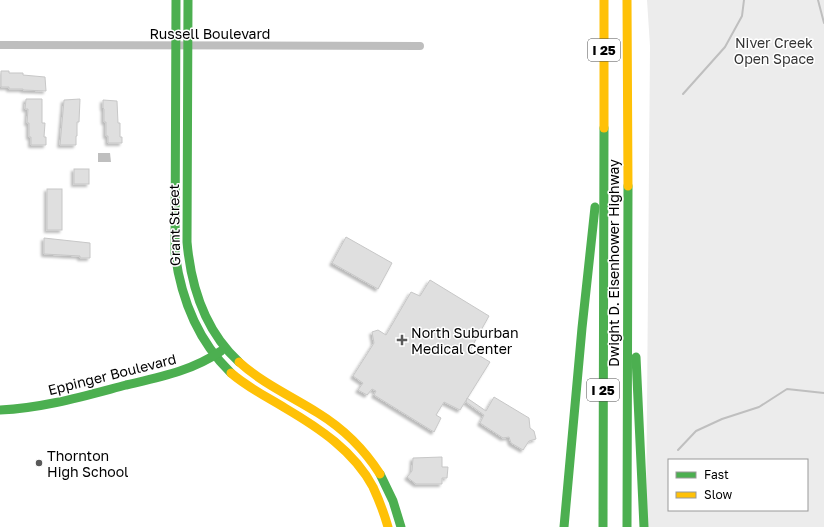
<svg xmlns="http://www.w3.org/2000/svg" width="824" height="527" viewBox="0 0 824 527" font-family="'Golos Text',sans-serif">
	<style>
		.green { fill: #ececec; fill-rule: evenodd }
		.water { fill: #bfbfbf }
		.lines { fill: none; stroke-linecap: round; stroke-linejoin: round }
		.stream { stroke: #bfbfbf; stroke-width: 2 }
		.building { fill: #dfdfdf; stroke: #c7c7c7; filter: url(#shadow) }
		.street { stroke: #bebebe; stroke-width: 8 }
		.fast { stroke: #4caf50; stroke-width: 9 }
		.slow { stroke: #ffc107; stroke-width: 9 }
		.poi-dot { fill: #595959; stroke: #fff; stroke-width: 1.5 }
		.labels { text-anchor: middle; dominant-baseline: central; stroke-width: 3; stroke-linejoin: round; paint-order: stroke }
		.shield { fill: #fff; stroke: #4c4c4c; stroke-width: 1 }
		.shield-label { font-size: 13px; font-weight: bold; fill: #000 }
		.street-label { font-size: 14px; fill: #000; stroke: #fff }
		.park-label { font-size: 14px; fill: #333; stroke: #fff }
		.poi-label { font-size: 14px; fill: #000; stroke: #fff; text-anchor: start }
	</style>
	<defs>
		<filter id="shadow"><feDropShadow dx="-2.5" dy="2.5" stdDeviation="1" flood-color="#0004"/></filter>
	</defs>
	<rect width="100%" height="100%" fill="#fff"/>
	<path class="green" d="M647,0H824V527H646L650,46ZM669,460H807V510H669Z"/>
	<path class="water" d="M98,153H110L111,162H98Z"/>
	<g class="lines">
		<g class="stream">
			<path d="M818,0L824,23"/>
			<path d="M683,94L725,47L742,16L744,0"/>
			<path d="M678,450L696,431L722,419L759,407L787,389L824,393"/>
		</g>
	</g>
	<g class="building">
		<path d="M1,71H9V73H23V75L45,77L46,91L23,90V89H9V87H1Z"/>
		<path d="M26,99H42V123H45L44,137H46V145H31V137H29V123H27L28,109H25Z"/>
		<path d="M80,99L79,122H77V136H76V145H60L64,100Z"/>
		<path d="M103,100L117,101L118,123H120V137H122V143H108V136H106V122H104V109L103,108Z"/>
		<rect x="74" y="169" width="15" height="15"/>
		<rect x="47" y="189" width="15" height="41"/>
		<path d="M346,237L392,263L378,289L332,263Z"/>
		<path d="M44,238L90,243V258H80V256L44,254Z"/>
		<path d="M430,280L489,316L470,350L490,362L460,410L444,402L436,415L441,418L434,432L374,395L376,391L372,389L367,395L358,390L363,383L353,376L374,343L372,332L378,330L386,335L411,292L420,296Z"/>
		<path d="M494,397L529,418L530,428L534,431L536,439L529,441L523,450L511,443L509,437L503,438L480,423L484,415L466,402L467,398L486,411Z"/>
		<path d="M442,457V467H448L447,478H442V484H416L407,477L412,471L413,458Z"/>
	</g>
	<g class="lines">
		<path class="street" d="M0,45L420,46"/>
		<g class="fast">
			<path d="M176,0L175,253C181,299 197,340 231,373"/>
			<path d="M188,0L187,242C191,287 204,330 239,362"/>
			<path d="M636,357L644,527"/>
			<path d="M0,410C44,408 84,396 126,385C160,377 192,371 221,351"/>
			<path d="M380,474L393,501L401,527"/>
			<path d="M564,527L582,328L595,207"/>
			<path d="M603,527L604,128"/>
			<path d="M627,527L628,186"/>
		</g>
		<g class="slow">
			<path d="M627,0L628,186"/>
			<path d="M604,128V0"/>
			<path d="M239,362C262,383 291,396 318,413C344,429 364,449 380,474"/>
			<path d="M231,373C247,387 267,397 285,408C319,428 354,451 373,487C379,500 384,513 388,527"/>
		</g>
	</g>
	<g class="poi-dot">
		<path d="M400 334h4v4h4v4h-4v4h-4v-4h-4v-4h4z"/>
		<circle cx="39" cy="463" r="4"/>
	</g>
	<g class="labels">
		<g class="shield">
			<rect x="588" y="39" width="32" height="22" rx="3"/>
			<rect x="587" y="379" width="32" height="22" rx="3"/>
		</g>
		<g class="shield-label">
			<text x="604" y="50">I 25</text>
			<text x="603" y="390">I 25</text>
		</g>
		<g class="street-label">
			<text x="210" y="33">Russell Boulevard</text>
			<text transform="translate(174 225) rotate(-91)">Grant Street</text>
			<text transform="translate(613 263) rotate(-90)">Dwight D. Eisenhower Highway</text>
			<text transform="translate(112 374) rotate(-14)">Eppinger Boulevard</text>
		</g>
		<g class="park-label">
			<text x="774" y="42">Niver Creek<tspan x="774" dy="16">Open Space</tspan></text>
		</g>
		<g class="poi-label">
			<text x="411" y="332">North Suburban<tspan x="411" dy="16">Medical Center</tspan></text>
			<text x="47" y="455">Thornton<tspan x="47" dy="16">High School</tspan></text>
		</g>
	</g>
	<rect x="668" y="459" width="140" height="52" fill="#ffffff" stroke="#999999"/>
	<rect x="676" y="472" width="20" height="6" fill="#4caf50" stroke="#999999"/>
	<text x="704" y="479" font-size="12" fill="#000000">Fast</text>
	<rect x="676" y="492" width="20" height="6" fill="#ffc107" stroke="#999999"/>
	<text x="704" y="499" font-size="12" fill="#000000">Slow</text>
</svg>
